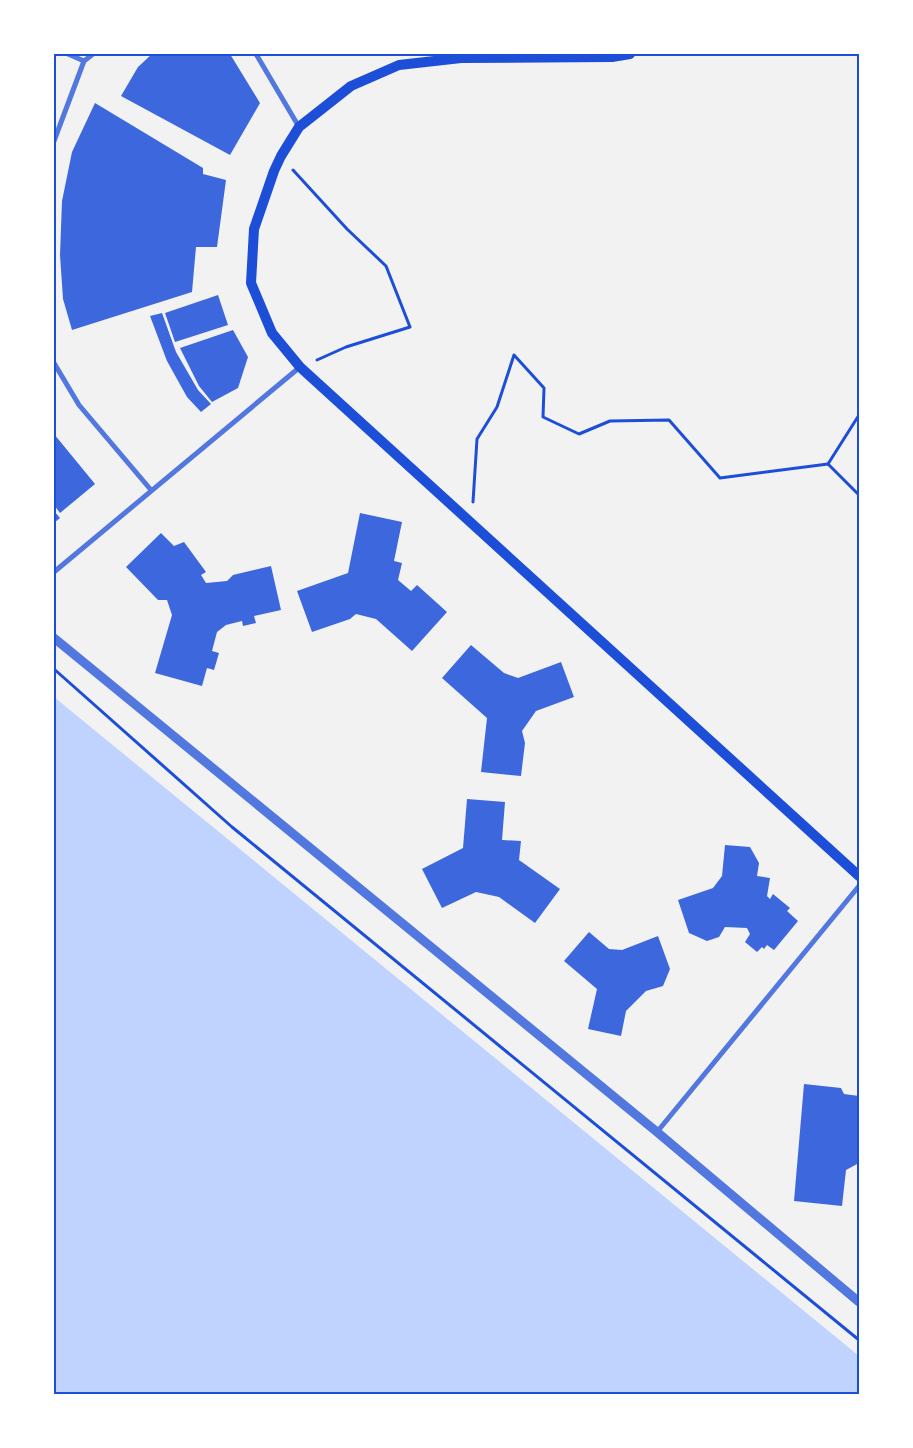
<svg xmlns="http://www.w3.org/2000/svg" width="913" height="1448" viewBox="0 0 913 1448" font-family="Lato,sans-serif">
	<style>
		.water { fill: #bfd3fe }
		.building { fill: #3d67dc }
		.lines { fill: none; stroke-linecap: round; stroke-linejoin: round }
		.path { stroke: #1d4ed8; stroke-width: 3 }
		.minor { stroke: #5277de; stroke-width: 5 }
		.tertiary { stroke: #5277de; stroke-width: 9 }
		.secondary { stroke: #1d4ed8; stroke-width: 10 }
		.neatline { fill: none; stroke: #1d4ed8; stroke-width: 2 }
	</style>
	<rect width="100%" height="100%" fill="#f2f2f2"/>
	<path class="water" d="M54,697L859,1356V1394H54Z"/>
	<g class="building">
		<path d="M152,54H230L260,103L230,155L121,96L138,67Z"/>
		<path d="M95,103L203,168V174L226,180L217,247H196L192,292L72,330L63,299L60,255L62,201L72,152Z"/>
		<path d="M218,295L228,325L175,342L165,313Z"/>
		<path d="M162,313L176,352L198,390L211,404L201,412L187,397L167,361L150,316Z"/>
		<path d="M233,330L248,357L238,388L212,402L199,386L180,348Z"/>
		<path d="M54,434L95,484L60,513L54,505Z"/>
		<path d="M54,511L60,518L54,523Z"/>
		<path d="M360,513L402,522L394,561L402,563L398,580L411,591L417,585L447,612L412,651L376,619L356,614L350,619L312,632L297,591L348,573Z"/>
		<path d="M161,533L174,546L184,542L206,572L201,575L206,583L227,581L233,575L271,566L281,610L254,616L256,623L243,626L242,621L226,625L217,632L212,651L219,653L214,670L207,668L202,686L155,673L172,615L167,600H158L126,567Z"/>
		<path d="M471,645L504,673L518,678L561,662L574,697L536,711L522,731L525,743L521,776L481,772L487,718L442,678Z"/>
		<path d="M467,799L505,802L502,840L521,841L519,860L560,889L535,923L499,897L476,892L442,908L422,869L463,848Z"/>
		<path d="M725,845L750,847L759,863L757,876L770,878L767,896L770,899L773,894L790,908L787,911L798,921L774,950L767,945L764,949L762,947L757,952L745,942L750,934L747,928L725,927L719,937L707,941L689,933L678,900L713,888L722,876Z"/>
		<path d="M589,932L609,949L622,950L658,936L670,969L663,986L646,991L626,1011L621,1036L588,1029L597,989L564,961Z"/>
		<path d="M804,1084L841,1088L844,1094L859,1096V1163L846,1170L842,1206L794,1201Z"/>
	</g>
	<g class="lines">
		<g class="path">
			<path d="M293,170L347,229L386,266L410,327L346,347L317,360"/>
			<path d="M859,415L828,464L859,495"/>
			<path d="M473,502L477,439L497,407L514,355L544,388L543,417L579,434L610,421L669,420L720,478L828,464"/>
			<path d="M54,669L232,827L859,1340"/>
		</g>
		<g class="minor">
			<path d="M68,54L84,61"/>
			<path d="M256,54L299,127"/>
			<path d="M54,141L84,61L93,54"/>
			<path d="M54,363L79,405L151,490"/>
			<path d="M54,572L300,367"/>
			<path d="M657,1132L859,886"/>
		</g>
		<path class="tertiary" d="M54,638L657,1132L859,1302"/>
		<path class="secondary" d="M630,54L612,57L461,58L399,65L351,86L299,127L281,156L274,171L254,229L251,283L272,333L300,367L859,876"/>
	</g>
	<rect width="913" height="1448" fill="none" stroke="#ffffff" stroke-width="110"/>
	<rect x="55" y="55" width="803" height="1338" class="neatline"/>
</svg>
